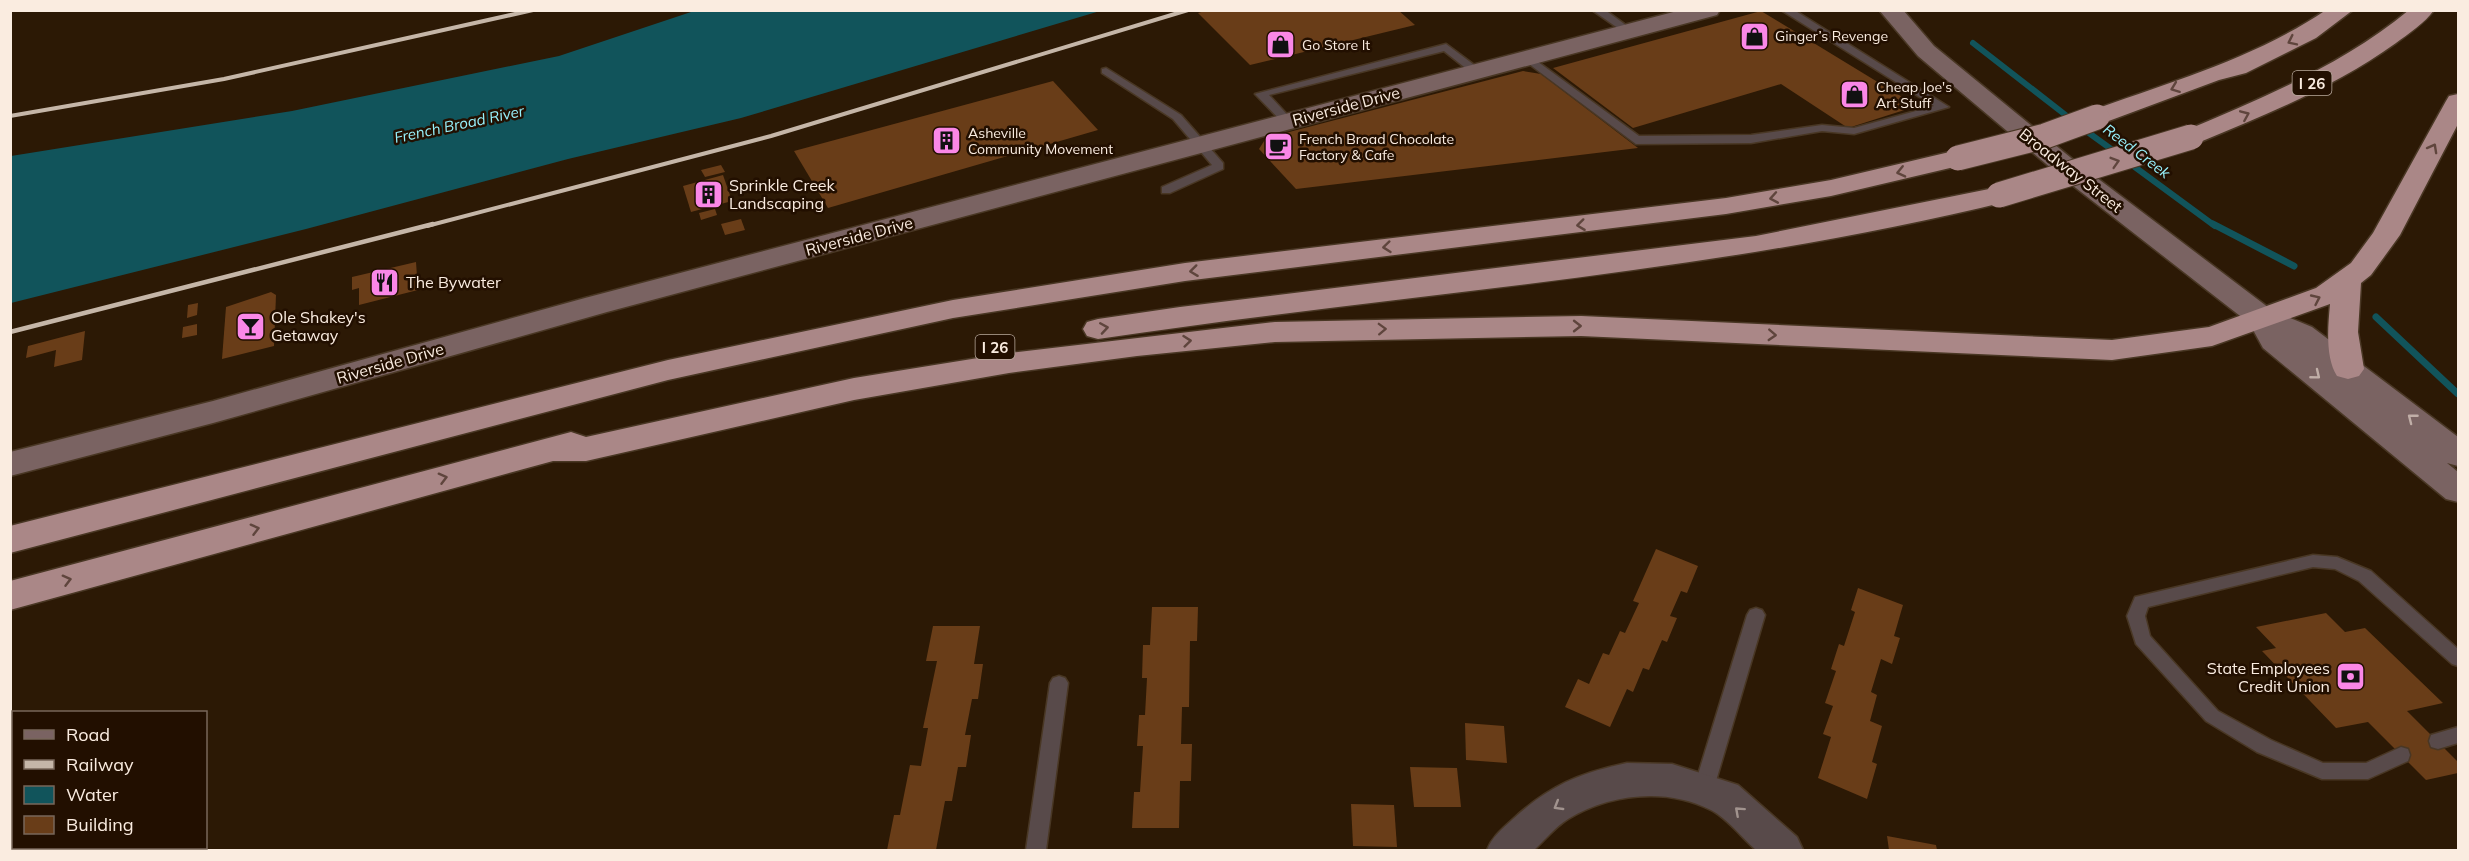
<svg xmlns="http://www.w3.org/2000/svg" width="2469" height="861" viewBox="0 0 2469 861" font-family="Mulish,sans-serif">
	<style>
		.water { fill: #11545b }
		.lines { fill: none; stroke-linecap: round; stroke-linejoin: round }
		.stream-far1 { stroke: #11545b; stroke-width: 6 }
		.stream { stroke: #11545b; stroke-width: 7 }
		.building { fill: #693d18 }
		.lane-casing { stroke: #493724; stroke-width: 3 }
		.street-casing { stroke: #493724; stroke-width: 3 }
		.secondary-casing { stroke: #493724; stroke-width: 3 }
		.highway-casing { stroke: #493724; stroke-width: 3 }
		.lane { fill: #584a4a; fill-rule: evenodd }
		.street { fill: #584a4a; fill-rule: evenodd }
		.secondary { fill: #7a6362; fill-rule: evenodd }
		.highway { fill: #aa8787; fill-rule: evenodd }
		.rail-far1 { stroke: #c5b6a8; stroke-width: 4 }
		.rail { stroke: #c5b6a8; stroke-width: 4.5 }
		.highway-bridge-casing { stroke: #493724; stroke-width: 27; stroke-linecap: butt }
		.highway-bridge { stroke: #aa8787; stroke-width: 25 }
		.oneway { stroke: #5f453d }
		.oneway2 { stroke: #c0aea7 }
		.oneway3 { stroke: #a1938e }
		.labels { text-anchor: middle; dominant-baseline: central; stroke-width: 5; stroke-linejoin: round; paint-order: stroke }
		.far-poi-label { font-size: 14px; fill: #faece0; stroke: #220f00; text-anchor: start }
		.shield { fill: #220f00; stroke: #b9aa9d; stroke-width: 1.5 }
		.shield-label { font-size: 15px; font-weight: bold; fill: #faece0 }
		.far-water-label { font-size: 15px; font-style: italic; fill: #97f1fb; stroke: #220f00 }
		.street-label { font-size: 16px; fill: #faece0; stroke: #220f00 }
		.poi-label { font-size: 16px; fill: #faece0; stroke: #220f00; text-anchor: start }
	</style>
	<rect width="100%" height="100%" fill="#2c1905"/>
	<path class="water" d="M697,10L1100,11L741,118L568,159L306,229L11,303V156L292,111L559,56Z"/>
	<g class="lines">
		<g class="stream-far1">
			<path d="M1973,43L2072,120"/>
			<path d="M2082,128L2118,154"/>
			<path d="M2128,162L2215,226"/>
		</g>
		<g class="stream">
			<path d="M2213,224L2294,266"/>
			<path d="M2376,317L2458,394"/>
		</g>
	</g>
	<g class="building">
		<path d="M1208,10H1398L1415,25L1250,65L1198,13Z"/>
		<path d="M1761,11L1917,106L1848,128L1781,84L1633,128L1553,68Z"/>
		<path d="M1523,71L1541,74L1638,148L1296,189L1259,149L1266,138Z"/>
		<path d="M1053,81L1098,130L828,208L794,151Z"/>
		<path d="M721,165L725,172L705,177L701,170Z"/>
		<path d="M723,175L732,201L691,212L683,186Z"/>
		<path d="M715,209L717,215L701,220L699,213Z"/>
		<path d="M741,219L745,230L725,235L721,224Z"/>
		<path d="M416,262L418,290L359,305V288L352,290V277Z"/>
		<path d="M271,292L276,295L274,346L222,359L226,307Z"/>
		<path d="M198,303L197,315L187,318L188,305Z"/>
		<path d="M197,324V335L182,338L183,327Z"/>
		<path d="M85,331L82,360L54,367L56,350L26,358L28,346Z"/>
		<path d="M1656,549L1698,566L1687,593L1681,591L1670,616L1677,618L1667,642L1662,640L1649,670L1643,668L1633,692L1627,689L1610,727L1565,707L1578,679L1589,684L1603,653L1609,655L1620,631L1625,633L1639,603L1633,601Z"/>
		<path d="M1858,588L1903,605L1894,636L1900,638L1892,664L1881,659L1871,692L1877,695L1870,721L1882,726L1872,762L1877,764L1867,799L1818,778L1831,737L1823,734L1833,706L1825,703L1836,671L1831,669L1839,644L1844,646L1855,612L1851,610Z"/>
		<path d="M1152,607H1198L1197,641H1190L1189,707H1182L1181,744H1192L1191,781H1180L1179,828H1132L1134,792H1140L1143,746H1137L1139,715H1145L1147,678H1142L1143,645H1150Z"/>
		<path d="M2326,613L2345,632L2365,628L2443,703L2407,711L2458,762V773L2426,780L2368,722L2336,728L2262,651L2276,648L2256,627Z"/>
		<path d="M933,626H980L974,664H983L978,699H972L965,735H971L966,767H958L952,801H945L936,850H887L894,815H900L910,765L921,766L928,728H923L937,661H926Z"/>
		<path d="M1465,723L1504,726L1507,763L1466,760Z"/>
		<path d="M1410,767L1457,768L1461,807H1414Z"/>
		<path d="M1351,804L1394,805L1397,847L1353,846Z"/>
		<path d="M1887,836L1936,845L1937,850H1889Z"/>
	</g>
	<g class="lines">
		<defs>
			<g id="lane">
				<path d="M1592,10H1605L1634,31L1625,33Z"/>
				<path d="M1781,10H1794L1949,107L1854,134L1822,131L1751,143L1636,144L1521,58L1530,56L1639,136L1751,135L1822,125L1854,128L1934,106Z"/>
				<path d="M1446,44L1481,70V74H1473L1444,51L1269,95L1294,122L1288,125L1284,124L1255,94Z"/>
				<path d="M1106,68L1181,115L1223,163V169L1170,193H1162V187L1212,165L1173,119L1102,73V69Z"/>
				<path d="M2313,555L2337,557L2371,571L2458,649V666L2452,664L2359,581L2335,569L2313,567L2148,607L2145,616L2150,636L2218,711L2271,740L2323,763H2366L2401,747L2408,749L2410,755L2408,761L2368,779H2322L2257,752L2206,721L2136,644L2127,616L2135,597Z"/>
				<path d="M1756,608L1762,610L1765,615L1713,791L1710,797L1703,799L1696,797L1693,791L1747,615L1750,610Z"/>
				<path d="M1059,676L1065,678L1068,683L1046,850H1026L1050,683L1053,678Z"/>
				<path d="M2458,727V743L2438,749L2431,747L2429,741L2431,735Z"/>
			</g>
			<path id="street" d="M1627,763L1672,764L1738,785L1797,837L1803,850H1756C1742,838 1727,818 1711,810C1666,787 1609,794 1568,819C1555,827 1545,840 1534,850H1487C1492,837 1502,829 1513,819C1549,786 1579,773 1627,763Z"/>
			<g id="secondary">
				<path d="M1681,10H1720L1717,15L607,312L213,423L10,476V452L213,401L585,298Z"/>
				<path d="M1879,10H1903L1934,46L2076,162L2273,311L2312,327L2458,437V466L2447,463L2458,472V502L2446,499L2263,348L2252,328L2253,326L2058,174L1918,56Z"/>
			</g>
			<g id="highway">
				<path d="M2326,10H2353L2316,38L2246,73L2219,80L2106,122L2097,125L2088,122L2084,117L2088,112C2169,82 2254,59 2326,10Z"/>
				<path d="M2409,10H2434C2425,23 2408,34 2396,43C2336,86 2268,114 2200,142L2191,145L2182,142L2178,137L2182,132C2262,98 2341,66 2409,10Z"/>
				<path d="M2458,94V124L2400,235L2371,275L2361,283L2358,332L2364,369L2359,376L2348,379L2337,376C2325,357 2328,327 2330,304L2212,346L2112,360L1581,336L1275,342L1137,356L1009,373L854,400L586,461H553L10,610V581L571,432L586,437L854,378L1009,353L1275,322L1581,316L2112,340L2209,327L2316,288L2351,263L2373,233L2446,101L2449,96Z"/>
				<path d="M1958,150L1967,152L1971,158L1967,164L1831,196L1726,214L1185,281L953,318L668,380L10,553V526L668,360L953,300L1185,263L1726,198L1831,180Z"/>
				<path d="M1999,187L2009,189L2013,195L2009,201C1710,275 1401,293 1098,339L1087,336L1083,329L1087,322L1098,319L1180,307L1756,236Z"/>
			</g>
		</defs>
		<use href="#lane" class="lane-casing"/>
		<use href="#street" class="street-casing"/>
		<use href="#secondary" class="secondary-casing"/>
		<use href="#highway" class="highway-casing"/>
		<use href="#lane" class="lane"/>
		<use href="#street" class="street"/>
		<use href="#secondary" class="secondary"/>
		<use href="#highway" class="highway"/>
		<g class="rail-far1">
			<path d="M10,116L224,79L533,10"/>
			<path d="M427,226L771,136L1188,10"/>
		</g>
		<path class="rail" d="M10,332L433,224"/>
		<defs>
			<g id="highway-bridge">
				<path d="M1958,158L2045,136L2097,117"/>
				<path d="M1999,195L2191,137"/>
			</g>
		</defs>
		<use href="#highway-bridge" class="highway-bridge-casing"/>
		<use href="#highway-bridge" class="highway-bridge"/>
	</g>
	<defs><path id="oneway-chevron" d="M-2-3.5L2.5 0L-2 3.5" fill="none" stroke-width="1.6" stroke-linecap="round" stroke-linejoin="round" transform="scale(1.5)"/></defs>
	<g class="oneway">
		<use href="#oneway-chevron" transform="translate(2292 41) rotate(154)"/>
		<use href="#oneway-chevron" transform="translate(2175 88) rotate(159)"/>
		<use href="#oneway-chevron" transform="translate(2245 115) rotate(-23)"/>
		<use href="#oneway-chevron" transform="translate(2433 148) rotate(-61)"/>
		<use href="#oneway-chevron" transform="translate(2115 162) rotate(-17)"/>
		<use href="#oneway-chevron" transform="translate(1901 172) rotate(167)"/>
		<use href="#oneway-chevron" transform="translate(1774 198) rotate(170)"/>
		<use href="#oneway-chevron" transform="translate(1581 225) rotate(173)"/>
		<use href="#oneway-chevron" transform="translate(1387 247) rotate(174)"/>
		<use href="#oneway-chevron" transform="translate(1194 271) rotate(173)"/>
		<use href="#oneway-chevron" transform="translate(2316 299) rotate(-25)"/>
		<use href="#oneway-chevron" transform="translate(1577 326)"/>
		<use href="#oneway-chevron" transform="translate(1104 328) rotate(-9)"/>
		<use href="#oneway-chevron" transform="translate(1382 329) rotate(-2)"/>
		<use href="#oneway-chevron" transform="translate(1772 335) rotate(3)"/>
		<use href="#oneway-chevron" transform="translate(1187 341) rotate(-6)"/>
		<use href="#oneway-chevron" transform="translate(443 478) rotate(-15)"/>
		<use href="#oneway-chevron" transform="translate(255 529) rotate(-15)"/>
		<use href="#oneway-chevron" transform="translate(67 580) rotate(-15)"/>
	</g>
	<g class="oneway2">
		<use href="#oneway-chevron" transform="translate(2316 375) rotate(39)"/>
		<use href="#oneway-chevron" transform="translate(2412 418) rotate(-142)"/>
	</g>
	<g class="oneway3">
		<use href="#oneway-chevron" transform="translate(1558 806) rotate(149)"/>
		<use href="#oneway-chevron" transform="translate(1739 811) rotate(-138)"/>
	</g>
	<defs>
		<symbol id="shop-square" viewBox="-11 -11 22 22"><rect x="-9" y="-9" width="18" height="18" rx="4" fill="#fa87e7" stroke="#220f00"/><path d="M-5-2.5h2.3a2.7 3.5 0 0 1 5.4 0H5L5.5 6h-11ZM-1.5-2.5h3a1.5 2.3 0 0 0-3 0Z" fill="#111"/></symbol>
		<symbol id="building-square" viewBox="-11 -11 22 22"><rect x="-9" y="-9" width="18" height="18" rx="4" fill="#fa87e7" stroke="#220f00"/><path d="M-4-6H4V6H1V3H-1V6H-4ZM-2.5-4.3h1.7v1.8h-1.7ZM.8-4.3h1.7v1.8H.8ZM-2.5-1h1.7V.8h-1.7ZM.8-1h1.7V.8H.8Z" fill="#111"/></symbol>
		<symbol id="cafe-square" viewBox="-11 -11 22 22"><rect x="-9" y="-9" width="18" height="18" rx="4" fill="#fa87e7" stroke="#220f00"/><path d="M-5.5-4.5H6V0H3Q3 3.5 0 3.5H-2.5Q-5.5 3.5-5.5 0ZM3-3.2v2h1.7v-2ZM-6 4.5H4V6H-6Z" fill="#111"/></symbol>
		<symbol id="restaurant-square" viewBox="-11 -11 22 22"><rect x="-9" y="-9" width="18" height="18" rx="4" fill="#fa87e7" stroke="#220f00"/><path d="M-5-6h1v4h1v-4h1v4h1v-4h1v5L-1.5 .5V6h-2V.5L-5-1ZM5-6V6H3V1.5H1.5Q1.5-4 5-6Z" fill="#111"/></symbol>
		<symbol id="bar-square" viewBox="-11 -11 22 22"><rect x="-9" y="-9" width="18" height="18" rx="4" fill="#fa87e7" stroke="#220f00"/><path d="M-6-5H6L.8 .8V4.5H3.5V6h-7V4.5H-.8V.8Z" fill="#111"/></symbol>
		<symbol id="bank-square" viewBox="-11 -11 22 22"><rect x="-9" y="-9" width="18" height="18" rx="4" fill="#fa87e7" stroke="#220f00"/><path d="M-6-4H6V4H-6ZM0-2.3a2.3 2.3 0 1 0 0 4.6a2.3 2.3 0 1 0 0-4.6Z" fill="#111"/></symbol>
	</defs>
	<g fill-rule="evenodd">
		<use href="#shop-square" x="1738" y="20" width="33" height="33"/>
		<use href="#shop-square" x="1264" y="28" width="33" height="33"/>
		<use href="#shop-square" x="1838" y="78" width="33" height="33"/>
		<use href="#building-square" x="930" y="124" width="33" height="33"/>
		<use href="#cafe-square" x="1262" y="130" width="33" height="33"/>
		<use href="#building-square" x="692" y="178" width="33" height="33"/>
		<use href="#restaurant-square" x="368" y="266" width="33" height="33"/>
		<use href="#bar-square" x="234" y="310" width="33" height="33"/>
		<use href="#bank-square" x="2334" y="660" width="33" height="33"/>
	</g>
	<g class="labels">
		<g class="far-poi-label">
			<text x="1775" y="36">Ginger’s Revenge</text>
			<text x="1302" y="45">Go Store It</text>
			<text x="1876" y="87">Cheap Joe's<tspan x="1876" dy="16">Art Stuff</tspan></text>
			<text x="968" y="133">Asheville<tspan x="968" dy="16">Community Movement</tspan></text>
			<text x="1299" y="139">French Broad Chocolate<tspan x="1299" dy="16">Factory &amp; Cafe</tspan></text>
		</g>
		<g class="shield">
			<rect x="2292.5" y="71" width="39" height="24" rx="4.5"/>
			<rect x="975.5" y="335" width="39" height="24" rx="4.5"/>
		</g>
		<g class="shield-label">
			<text x="2312" y="83">I 26</text>
			<text x="995" y="347">I 26</text>
		</g>
		<g class="far-water-label">
			<text transform="translate(459 124) rotate(-12)">French Broad River</text>
			<text transform="translate(2137 151) rotate(37)">Reed Creek</text>
		</g>
		<g class="street-label">
			<text transform="translate(1346 106) rotate(-15)">Riverside Drive</text>
			<text transform="translate(2071 170) rotate(38)">Broadway Street</text>
			<text transform="translate(859 236) rotate(-15)">Riverside Drive</text>
			<text transform="translate(390 363) rotate(-16)">Riverside Drive</text>
		</g>
		<g class="poi-label">
			<text x="729" y="185">Sprinkle Creek<tspan x="729" dy="18">Landscaping</tspan></text>
			<text x="406" y="282">The Bywater</text>
			<text x="271" y="317">Ole Shakey's<tspan x="271" dy="18">Getaway</tspan></text>
			<text x="2330" y="668" text-anchor="end">State Employees<tspan x="2330" dy="18">Credit Union</tspan></text>
		</g>
	</g>
	<rect width="2469" height="861" fill="none" stroke="#faece0" stroke-width="24"/>
	<rect x="12" y="711" width="195" height="138" fill="#220f00" stroke="#78675a" stroke-width="1.5"/>
	<rect x="24" y="730" width="30" height="9" fill="#7a6362" stroke="#78675a" stroke-width="1.5"/>
	<text x="66" y="741" font-size="18" fill="#faece0">Road</text>
	<rect x="24" y="760" width="30" height="9" fill="#c5b6a8" stroke="#78675a" stroke-width="1.5"/>
	<text x="66" y="771" font-size="18" fill="#faece0">Railway</text>
	<rect x="24" y="786" width="30" height="18" fill="#11545b" stroke="#78675a" stroke-width="1.5"/>
	<text x="66" y="801" font-size="18" fill="#faece0">Water</text>
	<rect x="24" y="816" width="30" height="18" fill="#693d18" stroke="#78675a" stroke-width="1.5"/>
	<text x="66" y="831" font-size="18" fill="#faece0">Building</text>
</svg>
